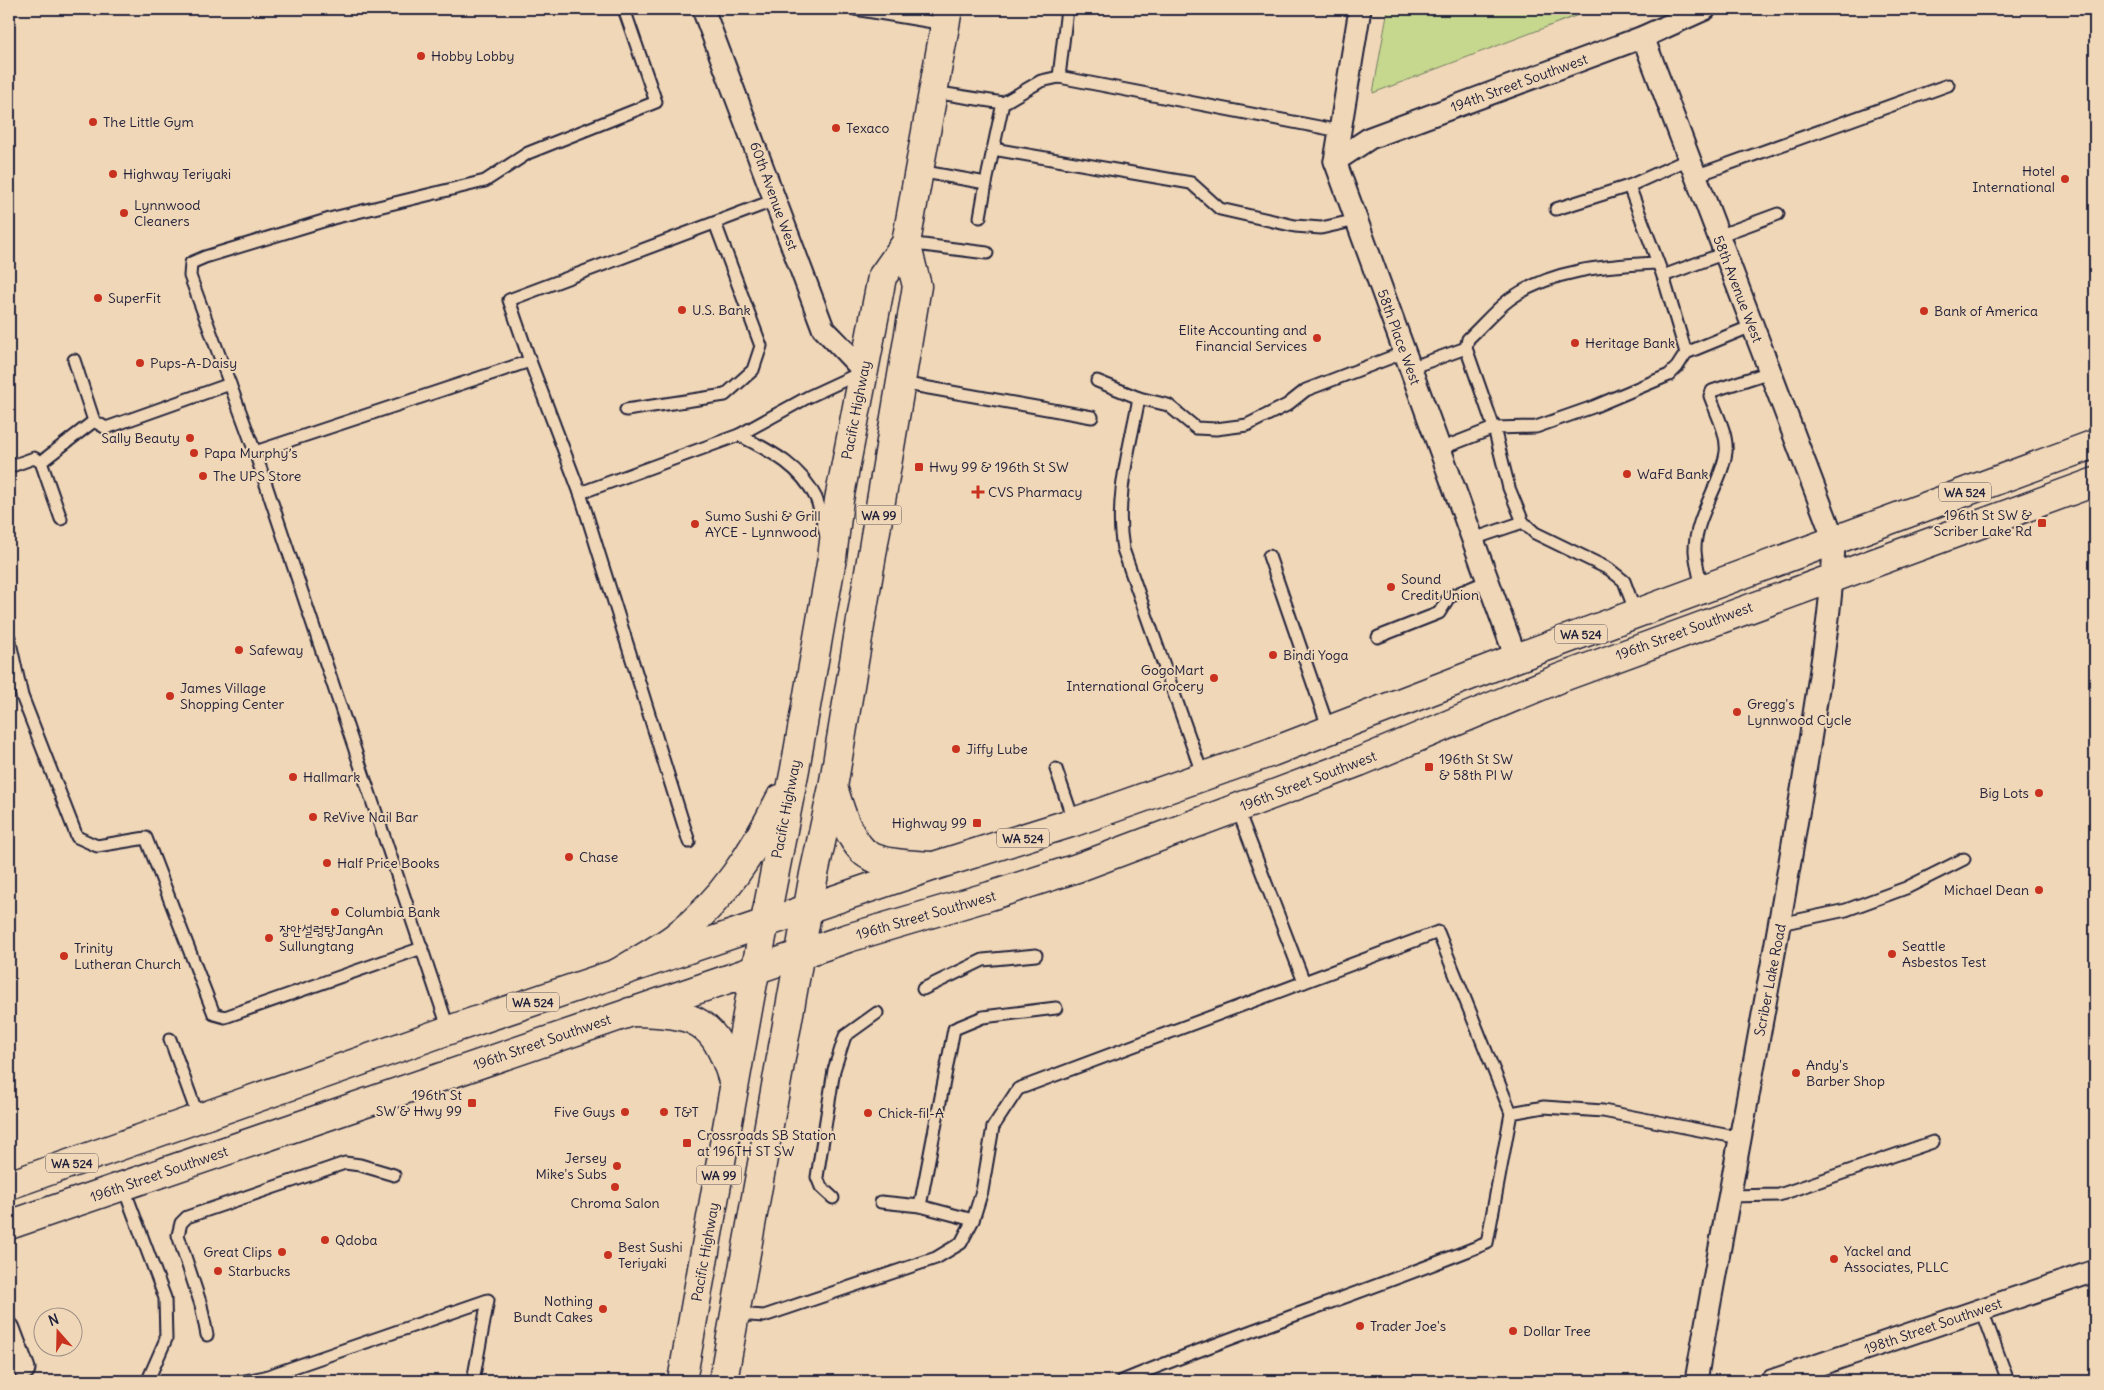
<svg xmlns="http://www.w3.org/2000/svg" width="2104" height="1390" viewBox="0 0 2104 1390" font-family="Delius,'Poor Story',sans-serif">
	<style>
		.green { fill: #c6d88d; stroke: #747d64 }
		.lines { fill: none; stroke-linecap: round; stroke-linejoin: round }
		.service-casing { stroke: #22223b; stroke-width: 15 }
		.minor-casing { stroke: #22223b; stroke-width: 25 }
		.primary-casing { stroke: #22223b; stroke-width: 31 }
		.trunk-casing { stroke: #22223b; stroke-width: 31 }
		.service { stroke: #f0d7b8; stroke-width: 11 }
		.minor { stroke: #f0d7b8; stroke-width: 21 }
		.primary { stroke: #f0d7b8; stroke-width: 28 }
		.trunk { stroke: #f0d7b8; stroke-width: 28 }
		.poi-dot { fill: #c8321e; stroke: #f0d7b8; stroke-width: 2 }
		.labels { text-anchor: middle; dominant-baseline: central; stroke-width: 4; stroke-linejoin: round; paint-order: stroke }
		.shield { fill: #f0d7b8; stroke: #605860; stroke-width: 1 }
		.shield-label { font-size: 12px; font-weight: bold; fill: #22223b }
		.poi-label { font-size: 14px; fill: #22223b; stroke: #f0d7b8; text-anchor: start }
		.street-label { font-size: 14px; fill: #22223b; stroke: #f0d7b8 }
	</style>
	<rect width="100%" height="100%" fill="#f0d7b8"/>
	<filter id="ink" filterUnits="userSpaceOnUse"><feTurbulence type="fractalNoise" baseFrequency=".02" numOctaves="2"/><feDisplacementMap in="SourceGraphic" scale="10" xChannelSelector="R" yChannelSelector="G"/><feConvolveMatrix kernelMatrix="1 2 1 2 8 2 1 2 1" color-interpolation-filters="sRGB"/></filter>
	<g filter="url(#ink)">
		<path class="green" d="M1388,9H1594L1373,93Z"/>
		<g class="lines">
			<defs>
				<g id="service">
					<path d="M855,9L945,24"/>
					<path d="M1059,77L1067,9"/>
					<path d="M933,92L1003,103L986,183L980,217"/>
					<path d="M1003,103L1041,81L1059,77L1340,131"/>
					<path d="M993,149L1191,183L1220,209L1295,226L1321,228L1357,220"/>
					<path d="M919,171L986,183"/>
					<path d="M1695,176L1948,85"/>
					<path d="M1629,186L1663,276L1686,353"/>
					<path d="M1556,209L1629,186L1689,159"/>
					<path d="M1718,236L1778,214"/>
					<path d="M907,243L987,253"/>
					<path d="M1663,276L1725,253"/>
					<path d="M74,360L94,421L106,428L230,384"/>
					<path d="M530,361L580,493L739,435L808,397L862,372"/>
					<path d="M1410,368L1466,348"/>
					<path d="M1097,381L1139,398L1168,405L1196,428L1216,429L1247,425L1287,405L1306,390L1405,352"/>
					<path d="M901,383L1092,417"/>
					<path d="M1139,398C1130,447 1114,499 1123,549L1203,776"/>
					<path d="M626,410L725,395L753,370L761,346L715,223"/>
					<path d="M739,435C770,451 800,465 816,498C821,510 823,524 826,536"/>
					<path d="M1440,449L1494,428L1536,427L1593,407L1669,375L1677,367L1686,353L1752,326"/>
					<path d="M255,452L190,276L191,263L205,257L333,218L485,181L528,153L656,102L624,9"/>
					<path d="M41,462L94,421"/>
					<path d="M9,467L34,458L41,462L61,519"/>
					<path d="M580,493L689,842"/>
					<path d="M1473,539L1523,522"/>
					<path d="M1269,556L1329,730"/>
					<path d="M1702,589C1700,577 1696,564 1695,551C1694,518 1722,483 1726,452C1728,434 1716,413 1710,396L1712,391L1770,372"/>
					<path d="M1636,613L1624,581L1609,569L1535,533L1523,522L1509,488L1494,428L1466,348L1468,339C1482,326 1495,310 1510,299C1554,268 1607,266 1657,263"/>
					<path d="M1378,637L1439,613L1449,597L1488,581"/>
					<path d="M9,638L22,696L77,837L97,846L146,838L214,1014L225,1017L422,948"/>
					<path d="M1056,769L1074,822"/>
					<path d="M1237,808L1304,982"/>
					<path d="M1780,924L1846,910L1906,888L1964,859"/>
					<path d="M923,989L983,960L1036,955"/>
					<path d="M449,1030L255,452L530,361L509,300L775,200"/>
					<path d="M170,1039L199,1119"/>
					<path d="M1511,1113L1544,1107L1603,1111L1740,1138"/>
					<path d="M123,1186L165,1298L166,1339L148,1380L151,1381"/>
					<path d="M1729,1196L1779,1195L1933,1142"/>
					<path d="M833,1198L821,1187L817,1177L834,1070L845,1036L877,1013"/>
					<path d="M881,1202L920,1206"/>
					<path d="M973,1220L920,1206L954,1029L983,1017L1056,1008"/>
					<path d="M1982,1310L2008,1381"/>
					<path d="M735,1314L764,1316L936,1258L961,1243L973,1220L982,1191L993,1127L1018,1089L1438,932L1511,1113L1487,1243C1367,1292 1242,1331 1122,1381"/>
					<path d="M207,1335L201,1305L178,1235L181,1223L187,1217L345,1163L360,1165L394,1175"/>
					<path d="M245,1381L265,1377L488,1300L473,1381"/>
				</g>
				<g id="minor">
					<path d="M703,9L823,328L864,371"/>
					<path d="M1360,9L1335,161L1516,658"/>
					<path d="M1643,37L1834,540C1833,586 1827,631 1820,676C1812,726 1805,775 1796,825C1766,1011 1728,1195 1696,1381"/>
					<path d="M1335,161L1370,138L1643,37L1705,9"/>
					<path d="M9,1329L24,1369"/>
					<path d="M1771,1381L2095,1271"/>
				</g>
				<g id="primary">
					<path d="M9,1185L449,1030L934,866L1074,822L1272,752L1516,658L2095,444"/>
					<path d="M9,1225L848,938L990,896L1077,868L1359,762L1560,678L2095,482"/>
				</g>
				<g id="trunk">
					<path d="M833,787C840,809 846,833 863,851C877,865 915,865 934,866"/>
					<path d="M616,974C635,962 656,951 674,938C722,902 754,851 780,799"/>
					<path d="M630,1012C696,1013 715,1018 734,1084"/>
					<path d="M682,1381L750,998L795,769L832,558L839,500L882,277L906,243L948,9"/>
					<path d="M723,1381L814,874L833,787L917,286L906,243"/>
				</g>
			</defs>
			<use href="#service" class="service-casing"/>
			<use href="#minor" class="minor-casing"/>
			<use href="#primary" class="primary-casing"/>
			<use href="#trunk" class="trunk-casing"/>
			<use href="#service" class="service"/>
			<use href="#minor" class="minor"/>
			<use href="#primary" class="primary"/>
			<use href="#trunk" class="trunk"/>
		</g>
	</g>
	<g class="poi-dot">
		<circle cx="421" cy="56" r="5"/>
		<circle cx="93" cy="122" r="5"/>
		<circle cx="836" cy="128" r="5"/>
		<circle cx="113" cy="174" r="5"/>
		<circle cx="2065" cy="179" r="5"/>
		<circle cx="124" cy="213" r="5"/>
		<circle cx="98" cy="298" r="5"/>
		<circle cx="682" cy="310" r="5"/>
		<circle cx="1924" cy="311" r="5"/>
		<circle cx="1317" cy="338" r="5"/>
		<circle cx="1575" cy="343" r="5"/>
		<circle cx="140" cy="363" r="5"/>
		<circle cx="190" cy="438" r="5"/>
		<circle cx="194" cy="453" r="5"/>
		<rect x="914" y="462" width="10" height="10" rx="2.5"/>
		<circle cx="1627" cy="474" r="5"/>
		<circle cx="203" cy="476" r="5"/>
		<path d="M975.5 484.5h5v5h5v5h-5v5h-5v-5h-5v-5h5z"/>
		<rect x="2037" y="518" width="10" height="10" rx="2.5"/>
		<circle cx="695" cy="524" r="5"/>
		<circle cx="1391" cy="587" r="5"/>
		<circle cx="239" cy="650" r="5"/>
		<circle cx="1273" cy="655" r="5"/>
		<circle cx="1214" cy="678" r="5"/>
		<circle cx="170" cy="696" r="5"/>
		<circle cx="1737" cy="712" r="5"/>
		<circle cx="956" cy="749" r="5"/>
		<rect x="1424" y="762" width="10" height="10" rx="2.5"/>
		<circle cx="293" cy="777" r="5"/>
		<circle cx="2039" cy="793" r="5"/>
		<circle cx="313" cy="817" r="5"/>
		<rect x="972" y="818" width="10" height="10" rx="2.5"/>
		<circle cx="569" cy="857" r="5"/>
		<circle cx="327" cy="863" r="5"/>
		<circle cx="2039" cy="890" r="5"/>
		<circle cx="335" cy="912" r="5"/>
		<circle cx="269" cy="938" r="5"/>
		<circle cx="1892" cy="954" r="5"/>
		<circle cx="64" cy="956" r="5"/>
		<circle cx="1796" cy="1073" r="5"/>
		<rect x="467" y="1098" width="10" height="10" rx="2.5"/>
		<circle cx="625" cy="1112" r="5"/>
		<circle cx="664" cy="1112" r="5"/>
		<circle cx="868" cy="1113" r="5"/>
		<rect x="682" y="1138" width="10" height="10" rx="2.5"/>
		<circle cx="617" cy="1166" r="5"/>
		<circle cx="615" cy="1187" r="5"/>
		<circle cx="325" cy="1240" r="5"/>
		<circle cx="282" cy="1252" r="5"/>
		<circle cx="608" cy="1255" r="5"/>
		<circle cx="1834" cy="1259" r="5"/>
		<circle cx="218" cy="1271" r="5"/>
		<circle cx="603" cy="1309" r="5"/>
		<circle cx="1360" cy="1326" r="5"/>
		<circle cx="1513" cy="1331" r="5"/>
	</g>
	<g class="labels">
		<g class="shield">
			<rect x="1939" y="482.5" width="52" height="19" rx="4"/>
			<rect x="856.5" y="505.5" width="45" height="19" rx="4"/>
			<rect x="1555" y="624.5" width="52" height="19" rx="4"/>
			<rect x="997" y="828.5" width="52" height="19" rx="4"/>
			<rect x="507" y="992.5" width="52" height="19" rx="4"/>
			<rect x="46" y="1153.5" width="52" height="19" rx="4"/>
			<rect x="696.5" y="1165.5" width="45" height="19" rx="4"/>
		</g>
		<g class="shield-label">
			<text x="1965" y="492">WA 524</text>
			<text x="879" y="515">WA 99</text>
			<text x="1581" y="634">WA 524</text>
			<text x="1023" y="838">WA 524</text>
			<text x="533" y="1002">WA 524</text>
			<text x="72" y="1163">WA 524</text>
			<text x="719" y="1175">WA 99</text>
		</g>
		<g class="poi-label">
			<text x="431" y="56">Hobby Lobby</text>
			<text x="103" y="122">The Little Gym</text>
			<text x="846" y="128">Texaco</text>
			<text x="2055" y="171" text-anchor="end">Hotel<tspan x="2055" dy="16">International</tspan></text>
			<text x="123" y="174">Highway Teriyaki</text>
			<text x="134" y="205">Lynnwood<tspan x="134" dy="16">Cleaners</tspan></text>
			<text x="108" y="298">SuperFit</text>
			<text x="692" y="310">U.S. Bank</text>
			<text x="1934" y="311">Bank of America</text>
			<text x="1307" y="330" text-anchor="end">Elite Accounting and<tspan x="1307" dy="16">Financial Services</tspan></text>
			<text x="1585" y="343">Heritage Bank</text>
			<text x="150" y="363">Pups-A-Daisy</text>
			<text x="180" y="438" text-anchor="end">Sally Beauty</text>
			<text x="204" y="453">Papa Murphy’s</text>
			<text x="929" y="467">Hwy 99 &amp; 196th St SW</text>
			<text x="1637" y="474">WaFd Bank</text>
			<text x="213" y="476">The UPS Store</text>
			<text x="988" y="492">CVS Pharmacy</text>
			<text x="2032" y="515" text-anchor="end">196th St SW &amp;<tspan x="2032" dy="16">Scriber Lake Rd</tspan></text>
			<text x="705" y="516">Sumo Sushi &amp; Grill<tspan x="705" dy="16">AYCE - Lynnwood</tspan></text>
			<text x="1401" y="579">Sound<tspan x="1401" dy="16">Credit Union</tspan></text>
			<text x="249" y="650">Safeway</text>
			<text x="1283" y="655">Bindi Yoga</text>
			<text x="1204" y="670" text-anchor="end">GogoMart<tspan x="1204" dy="16">International Grocery</tspan></text>
			<text x="180" y="688">James Village<tspan x="180" dy="16">Shopping Center</tspan></text>
			<text x="1747" y="704">Gregg's<tspan x="1747" dy="16">Lynnwood Cycle</tspan></text>
			<text x="966" y="749">Jiffy Lube</text>
			<text x="1439" y="759">196th St SW<tspan x="1439" dy="16">&amp; 58th Pl W</tspan></text>
			<text x="303" y="777">Hallmark</text>
			<text x="2029" y="793" text-anchor="end">Big Lots</text>
			<text x="323" y="817">ReVive Nail Bar</text>
			<text x="967" y="823" text-anchor="end">Highway 99</text>
			<text x="579" y="857">Chase</text>
			<text x="337" y="863">Half Price Books</text>
			<text x="2029" y="890" text-anchor="end">Michael Dean</text>
			<text x="345" y="912">Columbia Bank</text>
			<text x="279" y="930">장안설렁탕JangAn<tspan x="279" dy="16">Sullungtang</tspan></text>
			<text x="1902" y="946">Seattle<tspan x="1902" dy="16">Asbestos Test</tspan></text>
			<text x="74" y="948">Trinity<tspan x="74" dy="16">Lutheran Church</tspan></text>
			<text x="1806" y="1065">Andy's<tspan x="1806" dy="16">Barber Shop</tspan></text>
			<text x="462" y="1095" text-anchor="end">196th St<tspan x="462" dy="16">SW &amp; Hwy 99</tspan></text>
			<text x="615" y="1112" text-anchor="end">Five Guys</text>
			<text x="674" y="1112">T&amp;T</text>
			<text x="878" y="1113">Chick-fil-A</text>
			<text x="697" y="1135">Crossroads SB Station<tspan x="697" dy="16">at 196TH ST SW</tspan></text>
			<text x="607" y="1158" text-anchor="end">Jersey<tspan x="607" dy="16">Mike's Subs</tspan></text>
			<text x="615" y="1203" text-anchor="middle">Chroma Salon</text>
			<text x="335" y="1240">Qdoba</text>
			<text x="618" y="1247">Best Sushi<tspan x="618" dy="16">Teriyaki</tspan></text>
			<text x="1844" y="1251">Yackel and<tspan x="1844" dy="16">Associates, PLLC</tspan></text>
			<text x="272" y="1252" text-anchor="end">Great Clips</text>
			<text x="228" y="1271">Starbucks</text>
			<text x="593" y="1301" text-anchor="end">Nothing<tspan x="593" dy="16">Bundt Cakes</tspan></text>
			<text x="1370" y="1326">Trader Joe's</text>
			<text x="1523" y="1331">Dollar Tree</text>
		</g>
		<g class="street-label">
			<text transform="translate(1519 83) rotate(-20)">194th Street Southwest</text>
			<text transform="translate(774 196) rotate(70)">60th Avenue West</text>
			<text transform="translate(1738 289) rotate(69)">58th Avenue West</text>
			<text transform="translate(1399 337) rotate(70)">58th Place West</text>
			<text transform="translate(856 410) rotate(-79)">Pacific Highway</text>
			<text transform="translate(1684 631) rotate(-20)">196th Street Southwest</text>
			<text transform="translate(1308 781) rotate(-21)">196th Street Southwest</text>
			<text transform="translate(786 809) rotate(-79)">Pacific Highway</text>
			<text transform="translate(926 915) rotate(-16)">196th Street Southwest</text>
			<text transform="translate(1770 980) rotate(-79)">Scriber Lake Road</text>
			<text transform="translate(542 1042) rotate(-19)">196th Street Southwest</text>
			<text transform="translate(159 1174) rotate(-19)">196th Street Southwest</text>
			<text transform="translate(705 1252) rotate(-80)">Pacific Highway</text>
			<text transform="translate(1933 1326) rotate(-19)">198th Street Southwest</text>
		</g>
	</g>
	<rect width="2104" height="1390" fill="none" stroke="#f0d7b8" stroke-width="30"/>
	<rect x="15" y="15" width="2074" height="1360" fill="none" stroke="#22223b" stroke-width="2" filter="url(#ink)"/>
	<g transform="translate(58 1332) rotate(340)"><circle r="24" fill="#f0d7b8" stroke="#9e8f86"/>
	<path d="M0-4L9 19L0 12L-9 19Z" fill="#c8321e"/>
	<text y="-8" font-size="14" font-weight="bold" text-anchor="middle" fill="#22223b">N</text>
	</g>
</svg>
